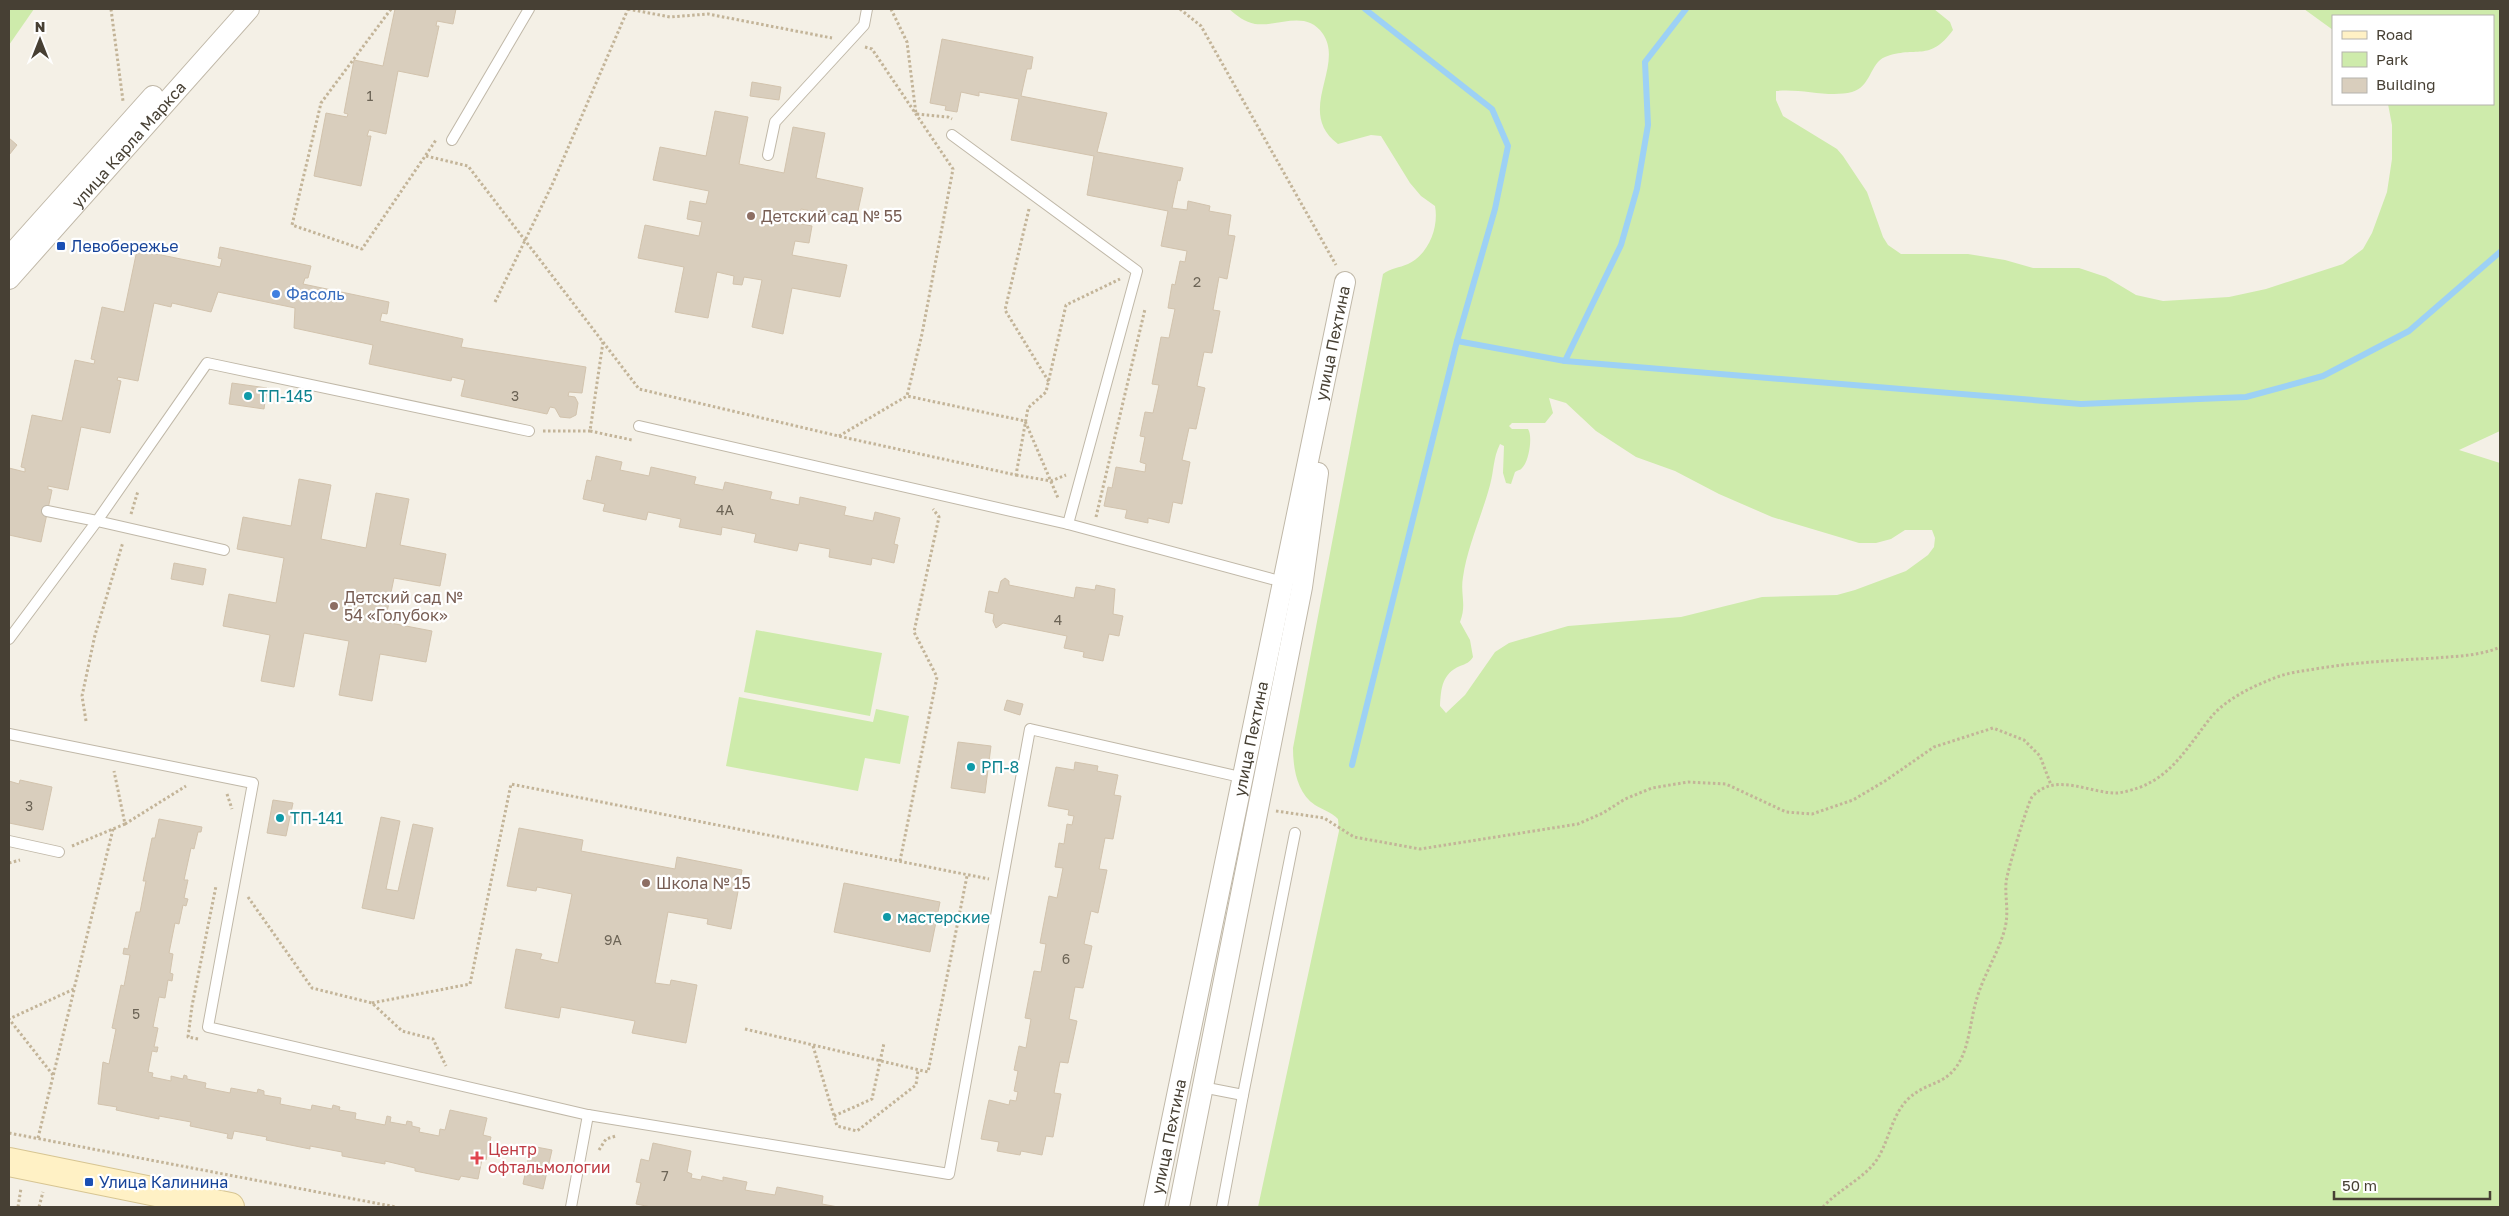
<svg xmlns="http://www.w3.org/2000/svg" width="2509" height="1216" viewBox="0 0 2509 1216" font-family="'Golos Text',sans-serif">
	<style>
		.green { fill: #ceebab; fill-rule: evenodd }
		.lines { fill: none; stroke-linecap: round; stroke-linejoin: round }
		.stream { stroke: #9dd1f5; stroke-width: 6 }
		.building { fill: #d9cebd; stroke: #d2c3ad }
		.lane-casing { stroke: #c0b8a8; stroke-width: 12 }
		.street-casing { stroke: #c0b8a8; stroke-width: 22 }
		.secondary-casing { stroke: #d7c592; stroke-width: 30 }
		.path { stroke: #c3b498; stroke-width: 3; stroke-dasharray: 2.5 2.5; stroke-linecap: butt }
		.lane { stroke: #fff; stroke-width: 10 }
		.street { stroke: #fff; stroke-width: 20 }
		.secondary { stroke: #fff1c5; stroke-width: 28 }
		.education-dot { fill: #8d6e63; stroke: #fff; stroke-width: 2 }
		.transit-dot { fill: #1a4fb4; stroke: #fff; stroke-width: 2 }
		.shop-dot { fill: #3f7fe0; stroke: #fff; stroke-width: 2 }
		.culture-dot { fill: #0f9aa8; stroke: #fff; stroke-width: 2 }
		.health-dot { fill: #e0444e; stroke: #fff; stroke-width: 2 }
		.labels { text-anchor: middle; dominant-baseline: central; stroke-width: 4.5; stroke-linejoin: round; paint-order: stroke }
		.number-label { font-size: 14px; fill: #6c6456 }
		.street-label { font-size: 16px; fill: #474034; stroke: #fff }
		.education-label { font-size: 16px; fill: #785e54; stroke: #fff; text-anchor: start }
		.transit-label { font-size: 16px; fill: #164399; stroke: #fff; text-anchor: start }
		.shop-label { font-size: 16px; fill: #366cbe; stroke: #fff; text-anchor: start }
		.culture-label { font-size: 16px; fill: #0d838f; stroke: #fff; text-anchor: start }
		.health-label { font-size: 16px; fill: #be3a42; stroke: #fff; text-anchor: start }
	</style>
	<rect width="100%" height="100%" fill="#f4f0e6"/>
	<g class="green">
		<path d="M9,9H34L9,45Z"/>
		<path d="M1229,9H1934L1950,22L1953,30C1929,63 1916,45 1885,57C1870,63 1871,87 1852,92C1828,98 1801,88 1776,91V100L1783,116L1837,149L1843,156L1867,192L1883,237L1888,245L1901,254H1968L2005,260L2033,268H2079L2106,277L2136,295L2163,301L2229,297L2266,289L2343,264L2363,249L2372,233L2387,192L2392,159V125L2388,104H2493V16H2333V30L2304,9H2500V431L2459,450L2500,463V1207H1258L1339,831L1338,819C1331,812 1323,810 1315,805C1297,793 1293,768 1293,748L1383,274C1391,268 1399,268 1408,264C1429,254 1439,227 1435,206L1421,196L1410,183L1381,136L1371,135L1338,144C1295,112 1345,67 1323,34C1306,9 1278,27 1255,24C1245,22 1237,16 1229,9ZM1549,398L1566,403L1596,431L1636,457L1675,471L1719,494L1772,517L1859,543H1876L1891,539L1905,530H1932L1935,538L1934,547L1928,555L1906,571L1855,590L1837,595L1762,597L1681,617L1568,626L1509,643L1495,652L1465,695L1446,713L1440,706C1441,688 1442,674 1460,666C1466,664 1470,662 1473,657L1470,640L1460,622C1467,604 1460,595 1463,577C1467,548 1482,515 1490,485C1494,471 1493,458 1500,444L1504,446L1503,473L1506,483L1511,484L1515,472C1518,470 1521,470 1522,468C1529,462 1533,436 1528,429H1512L1509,426L1512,423H1545L1553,413Z"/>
		<path d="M756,630L882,653L870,716L744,692Z"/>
		<path d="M739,697L873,722L876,709L909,716L900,764L865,758L858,791L726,766Z"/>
	</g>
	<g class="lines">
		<g class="stream">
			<path d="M1457,341L1565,361L1621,245L1637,189L1648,125L1645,62L1686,9"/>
			<path d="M1565,361L2081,404L2246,397L2323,376L2409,331L2500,252"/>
			<path d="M1352,765L1457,341L1495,209L1508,146L1492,109L1365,9"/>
		</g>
	</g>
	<g class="building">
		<path d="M395,9H456L453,24L437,21L436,26H439L428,77L398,71L386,134L369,130L367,136H371L361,186L314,176L326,113L347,117L348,114L344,113L354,60L383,66Z"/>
		<path d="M942,39L1033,57L1031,69H1027L1021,96L1107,113L1097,152L1183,168L1180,181L1178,180L1172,208L1187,210L1188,201L1210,206L1209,211L1231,215L1228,235L1235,236L1227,279L1219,277L1213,310L1220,311L1212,353L1204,352L1197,386L1205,388L1196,429L1189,428L1182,460L1190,462L1182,504L1173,502L1169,523L1148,518V523L1125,518L1127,510L1104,506L1108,487L1112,488L1116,467L1145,472L1146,464L1140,462L1145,437L1140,436L1145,412L1153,413L1159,385L1152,384L1161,337L1169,338L1175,309L1168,308L1172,284L1175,285L1180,261L1185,262L1187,251L1161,246L1168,211L1087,195L1094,156L1011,140L1019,99L979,92V96L961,92L957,112L945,110L946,106L930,103Z"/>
		<path d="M752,82L781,87L779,100L750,96Z"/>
		<path d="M715,111L748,117L739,164L784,173L793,127L825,133L816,178L863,188L856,220L801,209L798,223L812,226L809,243L795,241L792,255L847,265L840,297L792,288L783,334L752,327L762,280L744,277L742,285L733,284L734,276L717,272L708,318L675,312L684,267L638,258L645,225L699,236L702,222L687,219L690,201L706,204L709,191L653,180L660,147L706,156Z"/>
		<path d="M9,138L17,145L9,155Z"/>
		<path d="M220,247L311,266L308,278H305L303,284L389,302L387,314L382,313L380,321L463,339L461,347L586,367L582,393L569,392L568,396L575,397L578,403L576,415L570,418L560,417L555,408L550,407L547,414L461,396L465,380L452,377L451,381L369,364L373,345L294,328L295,308L218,292L211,312L172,303L171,307L154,303L138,381L118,377L117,380L121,381L110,433L81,427L68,490L48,486V489L52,490L41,542L9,535V468L25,472V468L21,467L32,415L62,421L75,360L94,364L95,360L91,359L102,307L124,312L137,250L220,267L222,259L218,258Z"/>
		<path d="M232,383L267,388L264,409L229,404Z"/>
		<path d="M596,456L622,462L620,470L649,476L651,467L696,477L694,484L723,490L725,482L772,492L770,499L799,505L800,497L846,507L844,515L873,521L875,512L900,518L894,544L898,545L894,563L872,558L871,565L829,557L830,549L799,543L797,551L754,542L756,534L722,527L721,535L679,527L681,519L648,512L646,520L603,511L605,504L583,499L587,480L591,481Z"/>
		<path d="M299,479L331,485L321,539L366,548L376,493L409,499L400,545L446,554L440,586L394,578L385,622L432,631L426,662L380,654L372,701L339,695L349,641L304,633L294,687L261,681L270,635L223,626L229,594L276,603L284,558L237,549L243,517L291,526Z"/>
		<path d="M174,563L206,569L203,585L171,579Z"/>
		<path d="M1005,578L1009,581V585L1074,598L1076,587L1095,590L1096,585L1115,589L1113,614L1123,616L1119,636L1109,634L1103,661L1083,657L1084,652L1064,648L1067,636L1003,623L996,628L993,621L994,614L985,612L989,591L998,593L1001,581Z"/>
		<path d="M1007,700L1023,704L1020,715L1004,710Z"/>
		<path d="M958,742L991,746L985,793L951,788Z"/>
		<path d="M1075,762L1098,766L1097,771L1118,775L1114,795L1121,796L1113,839L1105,838L1099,869L1107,870L1098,913L1091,911L1084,944L1092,946L1083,988L1075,987L1069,1019L1077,1021L1068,1063L1060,1062L1054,1093L1061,1094L1053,1137L1046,1136L1042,1155L1021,1151L1020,1155L997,1151L999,1142L981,1139L989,1100L1009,1105L1010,1100L1016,1101L1018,1092L1014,1091L1018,1071L1014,1070L1019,1046L1026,1048L1031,1019L1025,1018L1034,971L1041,972L1046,944L1040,943L1049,896L1057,898L1063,868L1055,867L1059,843L1064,844L1067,824L1072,825L1074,816L1068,815L1069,810L1048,806L1056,767L1074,770Z"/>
		<path d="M20,780L52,787L43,830L9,823V781L19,784Z"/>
		<path d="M273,800L293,803L286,836L267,833Z"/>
		<path d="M381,817L400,821L386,889L398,891L413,824L433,828L414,919L362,908Z"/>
		<path d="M159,819L202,827L201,832H198L194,849L191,848L184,880H188L184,898L188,899L186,906L183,905L179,924L175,923L169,953L173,954L170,973L173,974L172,981L168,980L165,998L159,997L153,1027L158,1028L154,1047H158L157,1052L152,1051L148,1072L153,1073L152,1077L171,1081V1076L183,1079L184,1075L187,1076V1079L206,1083L205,1088L230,1093L231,1088L257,1093L258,1089L264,1091V1095L281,1098L280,1104L311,1110L312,1105L332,1109L333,1105L340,1107L339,1110L356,1113L355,1119L385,1125L387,1116L391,1117L390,1122L406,1125L407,1121L412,1122V1126L420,1128L419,1132L439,1136L440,1129L445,1130L450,1110L487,1118L483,1135L491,1137L486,1160L482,1159L478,1179L461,1176L459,1180L415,1171V1168L385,1161V1164L342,1156V1152L310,1146V1149L266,1140L267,1137L234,1131L232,1139L227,1138L228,1134L190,1126L191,1122L159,1116V1119L116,1110L117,1107L98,1104L103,1062L109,1064L116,1029L112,1028L121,985L124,986L130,955L123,954L124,948L128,949L136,912H140L146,881H143L152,838H155Z"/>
		<path d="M519,828L583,840L581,851L675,869L677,857L742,870L731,929L707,924L708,919L668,912L655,983L670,985L671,980L697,985L686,1043L632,1033L635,1021L561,1007L559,1018L505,1008L516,949L542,954L540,959L558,963L572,894L537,887L536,891L507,886Z"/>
		<path d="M844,883L940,902L930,952L834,932Z"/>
		<path d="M653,1143L691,1151L687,1172L692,1174L691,1178L701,1180L702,1176L723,1181V1177L747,1182L745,1190L775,1195L777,1187L823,1196L822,1204L838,1207H651L636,1204L641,1183L636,1182L641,1159L649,1161Z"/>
		<path d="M531,1146L552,1150L543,1189L523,1184Z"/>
	</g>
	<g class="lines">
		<defs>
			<g id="lane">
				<path d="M952,135L1137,271L1068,524"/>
				<path d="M452,140L529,9"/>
				<path d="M768,155L775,122L864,25L867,9"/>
				<path d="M639,426L1068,524L1287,583"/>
				<path d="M47,511L97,521L207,363L529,431"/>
				<path d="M9,639L97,521L224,550"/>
				<path d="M9,734L253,783L208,1027L588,1115L949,1174L1030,729L1245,778"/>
				<path d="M9,841L59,852"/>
				<path d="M1202,1087L1243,1095L1295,833"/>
				<path d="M571,1207L588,1115"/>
				<path d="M1222,1207L1243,1095"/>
			</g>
			<g id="street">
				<path d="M9,257L153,96"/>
				<path id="s1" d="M9,279L249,9"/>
				<path id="s2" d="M1154,1207L1345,282"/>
				<path d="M1179,1207L1302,587L1318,473"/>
			</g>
			<path id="secondary" d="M9,1162L230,1207"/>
		</defs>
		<use href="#lane" class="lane-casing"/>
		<use href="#street" class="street-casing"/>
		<use href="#secondary" class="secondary-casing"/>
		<g class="path">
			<path d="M111,9L123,101"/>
			<path d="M391,9L321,103L292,225L362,249L436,140"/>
			<path d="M628,9L670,17L708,14L832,38"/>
			<path d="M891,9L907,42L916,114L948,117L952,119"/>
			<path d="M1180,9L1201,26L1336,265"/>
			<path d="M865,47L872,49L953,169L922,334L907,396L1025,421L1058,498"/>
			<path d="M426,156L468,166L639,389L847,438L1016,475L1028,408L1046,392L1066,305L1120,279"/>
			<path d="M1029,209L1005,310L1049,382"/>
			<path d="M495,302L552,185L628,9"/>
			<path d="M603,342L590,431L632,440"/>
			<path d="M543,431H590"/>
			<path d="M839,436L907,396"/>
			<path d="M1016,475L1051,481L1066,475"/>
			<path d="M131,514L138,491"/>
			<path d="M1096,517L1145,309"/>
			<path d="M86,721L82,696L95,635L123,542"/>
			<path d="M227,794L232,809"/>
			<path d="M1276,811L1324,818L1354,837L1420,849L1578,824L1603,813L1625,799L1652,788L1688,782L1726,784L1786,812L1812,814L1853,800L1885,781L1934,747L1993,728L2024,740L2040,756L2051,785"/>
			<path d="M125,824L186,786"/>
			<path d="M72,846L125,824L114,771"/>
			<path d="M900,861L937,677L914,632L939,517L933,509"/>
			<path d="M9,863L20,860"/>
			<path d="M248,897L312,988L372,1003L402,1031L433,1039L446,1066"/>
			<path d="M372,1003L470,984L511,784L989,879"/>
			<path d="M745,1029L928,1072L967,876"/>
			<path d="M198,1039L188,1037L192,1006L216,886"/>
			<path d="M813,1046L837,1126L857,1131L916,1085L918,1070"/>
			<path d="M53,1075L9,1019L74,989L113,829"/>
			<path d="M834,1116L872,1099L884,1043"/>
			<path d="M9,1133L396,1207"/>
			<path d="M38,1138L74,990"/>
			<path d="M599,1150L606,1139L616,1136"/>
			<path d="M18,1207L21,1188"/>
			<path d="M39,1207L43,1192"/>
			<path d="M1823,1207C1838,1190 1863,1179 1876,1161C1889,1142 1891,1116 1908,1099C1928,1080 1948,1087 1962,1057C1970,1039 1971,1017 1977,998C1984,974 1999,952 2005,928C2009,912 2005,899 2006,883C2006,875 2028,802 2032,797C2055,771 2090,794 2118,793C2125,792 2132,790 2138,788C2174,775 2189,744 2212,716C2227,699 2251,687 2272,679C2288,672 2304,671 2321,668C2359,662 2397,660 2436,658C2457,656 2480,656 2500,647"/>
		</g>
		<use href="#lane" class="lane"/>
		<use href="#street" class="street"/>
		<use href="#secondary" class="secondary"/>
	</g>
	<g class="education-dot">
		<circle cx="751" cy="216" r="5"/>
		<circle cx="334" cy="606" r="5"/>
		<circle cx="646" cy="883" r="5"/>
	</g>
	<g class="transit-dot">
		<rect x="56" y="241" width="10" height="10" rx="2.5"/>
		<rect x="84" y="1177" width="10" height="10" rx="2.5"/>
	</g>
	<circle class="shop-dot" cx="276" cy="294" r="5"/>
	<g class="culture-dot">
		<circle cx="248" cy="396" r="5"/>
		<circle cx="971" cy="767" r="5"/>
		<circle cx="280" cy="818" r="5"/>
		<circle cx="887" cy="917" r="5"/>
	</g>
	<path class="health-dot" d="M474.5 1150.5h5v5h5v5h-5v5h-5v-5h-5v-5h5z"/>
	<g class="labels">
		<g class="number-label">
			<text x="370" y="95">1</text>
			<text x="1197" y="281">2</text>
			<text x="515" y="395">3</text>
			<text x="725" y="509">4А</text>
			<text x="1058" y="619">4</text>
			<text x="29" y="805">3</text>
			<text x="613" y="939">9А</text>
			<text x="1066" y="958">6</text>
			<text x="136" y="1013">5</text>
			<text x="665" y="1175">7</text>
		</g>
		<g class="street-label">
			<text stroke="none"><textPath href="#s1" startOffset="180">улица Карла Маркса</textPath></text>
			<text stroke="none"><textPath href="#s2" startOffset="882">улица Пехтина</textPath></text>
			<text stroke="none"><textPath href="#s2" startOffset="478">улица Пехтина</textPath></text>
			<text stroke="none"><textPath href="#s2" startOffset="72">улица Пехтина</textPath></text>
		</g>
		<g class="education-label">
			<text x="761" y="216">Детский сад № 55</text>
			<text x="344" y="597">Детский сад №<tspan x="344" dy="18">54 «Голубок»</tspan></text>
			<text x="656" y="883">Школа № 15</text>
		</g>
		<g class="transit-label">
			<text x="71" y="246">Левобережье</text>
			<text x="99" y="1182">Улица Калинина</text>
		</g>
		<g class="shop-label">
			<text x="286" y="294">Фасоль</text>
		</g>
		<g class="culture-label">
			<text x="258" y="396">ТП-145</text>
			<text x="981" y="767">РП-8</text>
			<text x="290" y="818">ТП-141</text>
			<text x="897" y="917">мастерские</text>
		</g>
		<g class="health-label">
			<text x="488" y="1149">Центр<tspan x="488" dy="18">офтальмологии</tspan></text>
		</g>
	</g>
	<rect width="2509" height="1216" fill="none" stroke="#474034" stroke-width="20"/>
	<rect x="2332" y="15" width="162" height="90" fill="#ffffff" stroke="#b5b3ae"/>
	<rect x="2342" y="31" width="25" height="8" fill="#fff1c5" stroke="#b5b3ae"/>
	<text x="2376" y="40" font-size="15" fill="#474034">Road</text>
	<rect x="2342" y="52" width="25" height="15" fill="#ceebab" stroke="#b5b3ae"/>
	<text x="2376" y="65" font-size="15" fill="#474034">Park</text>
	<rect x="2342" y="78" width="25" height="15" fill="#d9cebd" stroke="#b5b3ae"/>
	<text x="2376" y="90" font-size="15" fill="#474034">Building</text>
	<g transform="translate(40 40)" stroke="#ffffff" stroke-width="4" paint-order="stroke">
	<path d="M0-4L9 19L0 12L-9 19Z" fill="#474034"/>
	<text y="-8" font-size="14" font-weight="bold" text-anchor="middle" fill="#474034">N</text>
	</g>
	<path d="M2334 1191v8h156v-8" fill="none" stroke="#474034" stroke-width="2.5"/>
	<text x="2342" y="1191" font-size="15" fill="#474034" stroke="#ffffff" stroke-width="4" paint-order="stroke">50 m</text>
</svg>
